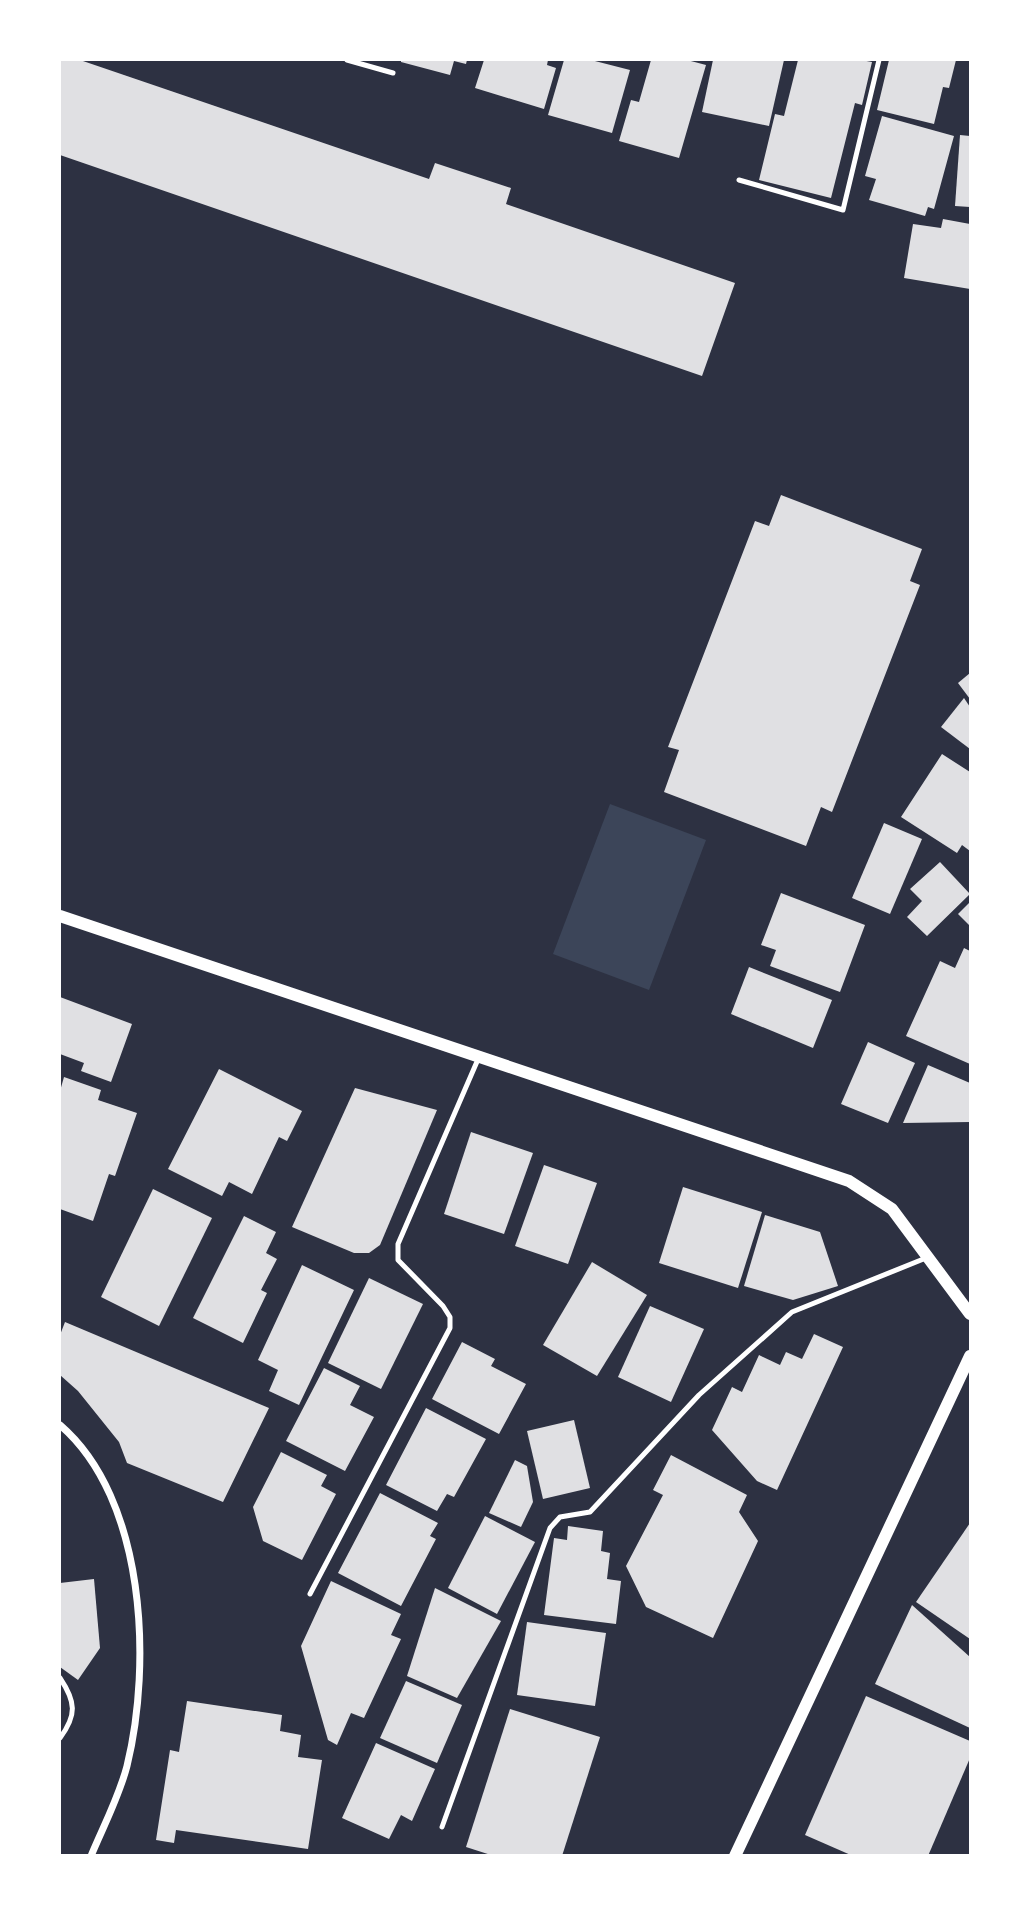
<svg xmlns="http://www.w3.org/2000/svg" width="1030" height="1915" viewBox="0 0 1030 1915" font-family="'Roboto Condensed',sans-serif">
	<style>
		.green { fill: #3c4559 }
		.building { fill: #e0e0e3 }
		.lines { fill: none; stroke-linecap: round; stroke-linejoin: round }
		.service { stroke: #fff; stroke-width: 5 }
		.minor { stroke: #fff; stroke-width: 7 }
		.tertiary { stroke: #fff; stroke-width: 12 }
	</style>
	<rect width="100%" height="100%" fill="#2d3142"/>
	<path class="green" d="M610,804L706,840L649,990L553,954Z"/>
	<g class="building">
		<path d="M60,60H80L429,179L435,163L511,188L506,204L735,283L702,376L60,155Z"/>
		<path d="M401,60H467L466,64L454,61L450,75L401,62Z"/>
		<path d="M484,60H548L547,65L556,68L544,109L475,88Z"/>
		<path d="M564,60H591L630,70L612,133L548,115Z"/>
		<path d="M651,60H687L706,65L679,158L619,141L631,100L639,102Z"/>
		<path d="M713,60H784L769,126L702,112Z"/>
		<path d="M798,60H861L872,62L862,105L855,103L831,198L759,180L775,114L784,116Z"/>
		<path d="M889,60H956L949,88L943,87L934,124L877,110Z"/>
		<path d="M882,116L954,136L934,209L928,207L925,216L869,200L876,179L865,176Z"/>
		<path d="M960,135L970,136V207L955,206Z"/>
		<path d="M943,219L970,224V289L904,278L913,224L941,228Z"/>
		<path d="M781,495L922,549L910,581L920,585L832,812L821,807L806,846L664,792L679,750L668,747L755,521L769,526Z"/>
		<path d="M970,673V699L958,683Z"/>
		<path d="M964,698L970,707V749L941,727Z"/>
		<path d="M942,754L970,772V851L962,845L957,853L901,817Z"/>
		<path d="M884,823L922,839L890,914L852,898Z"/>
		<path d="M940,862L970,894L927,936L907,917L922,901L910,889Z"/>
		<path d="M781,893L865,925L840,992L770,966L776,950L761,945Z"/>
		<path d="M970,902V926L958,914Z"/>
		<path d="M964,948L970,951V1064L906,1036L940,961L955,968Z"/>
		<path d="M749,967L832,1000L813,1048L731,1014Z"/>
		<path d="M60,997L132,1024L111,1082L81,1071L84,1063L60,1054Z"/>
		<path d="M868,1042L915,1063L888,1123L841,1104Z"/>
		<path d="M928,1065L970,1083V1122L903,1123Z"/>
		<path d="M219,1069L302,1111L287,1141L279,1137L252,1194L229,1182L222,1196L168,1169Z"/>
		<path d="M64,1077L101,1090L98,1100L137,1113L115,1176L109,1174L93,1221L60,1209V1091Z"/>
		<path d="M355,1088L437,1110L380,1245L369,1253H354L292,1227Z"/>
		<path d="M471,1132L533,1153L504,1234L444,1214Z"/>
		<path d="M544,1165L597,1183L568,1264L515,1246Z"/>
		<path d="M683,1187L762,1212L738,1288L659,1263Z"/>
		<path d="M153,1189L212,1218L159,1326L101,1297Z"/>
		<path d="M765,1215L820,1232L838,1286L793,1300L744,1286Z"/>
		<path d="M244,1216L276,1232L266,1253L277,1259L261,1290L267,1293L243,1343L193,1318Z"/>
		<path d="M592,1262L647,1295L597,1376L543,1345Z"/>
		<path d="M302,1265L354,1290L299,1405L269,1391L278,1370L258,1360Z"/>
		<path d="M369,1278L423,1304L381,1389L328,1363Z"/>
		<path d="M650,1306L704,1329L671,1402L618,1377Z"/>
		<path d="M65,1322L269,1408L223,1502L127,1463L119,1442L78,1391L60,1375V1335Z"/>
		<path d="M814,1334L843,1347L777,1490L757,1481L712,1430L732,1387L742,1392L759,1355L780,1365L786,1352L802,1359Z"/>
		<path d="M462,1342L495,1359L491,1366L526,1384L499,1434L432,1399Z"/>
		<path d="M324,1368L360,1386L350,1405L374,1417L345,1471L286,1441Z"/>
		<path d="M426,1408L486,1439L454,1497L447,1494L437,1511L386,1485Z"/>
		<path d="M574,1420L590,1488L543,1499L527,1431Z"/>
		<path d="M281,1452L327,1475L321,1486L336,1494L302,1560L263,1541L253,1507Z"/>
		<path d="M671,1455L747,1495L739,1512L758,1541L713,1638L646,1607L626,1566L663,1495L653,1490Z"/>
		<path d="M515,1460L527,1466L533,1502L521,1527L489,1513Z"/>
		<path d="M380,1493L438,1523L430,1536L436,1539L401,1606L338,1573Z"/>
		<path d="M485,1516L535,1542L497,1614L448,1588Z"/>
		<path d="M970,1523V1639L916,1602Z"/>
		<path d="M568,1526L603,1531L601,1551L610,1553L607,1579L621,1581L616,1624L544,1615L554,1538L567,1540Z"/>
		<path d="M94,1579L100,1648L78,1680L60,1667V1583Z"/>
		<path d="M331,1581L401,1614L391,1635L401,1639L364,1718L351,1713L337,1745L328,1740L301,1646Z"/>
		<path d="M435,1588L501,1621L457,1698L407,1676Z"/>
		<path d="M912,1605L970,1657V1728L875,1684Z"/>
		<path d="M527,1622L606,1633L595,1706L517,1695Z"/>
		<path d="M406,1681L462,1705L437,1763L380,1738Z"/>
		<path d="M866,1696L970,1741V1758L928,1856H853L805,1835Z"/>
		<path d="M187,1701L282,1715L280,1731L301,1735L298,1757L322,1760L308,1849L176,1830L174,1843L156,1840L170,1750L179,1752Z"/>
		<path d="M510,1709L600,1737L562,1856H494L466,1847Z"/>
		<path d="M376,1743L435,1769L412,1821L401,1815L389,1839L342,1818Z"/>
	</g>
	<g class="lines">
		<g class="service">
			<path d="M347,60L393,73"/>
			<path d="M739,180L843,210L879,60"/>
			<path d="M310,1594L450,1328V1317L443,1306L398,1260V1244L479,1057"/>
			<path d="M60,1678C76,1702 77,1715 60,1738"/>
			<path d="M442,1827L550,1528L560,1517L590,1512L699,1395L792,1312L926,1258"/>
		</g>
		<path class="minor" d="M60,1425C146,1499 152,1664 127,1766C119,1797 103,1827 91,1856"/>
		<g class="tertiary">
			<path d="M60,916L849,1181L892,1209L970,1314"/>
			<path d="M735,1856L970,1356"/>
		</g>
	</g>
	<rect width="1030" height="1915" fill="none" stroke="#ffffff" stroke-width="122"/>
</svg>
